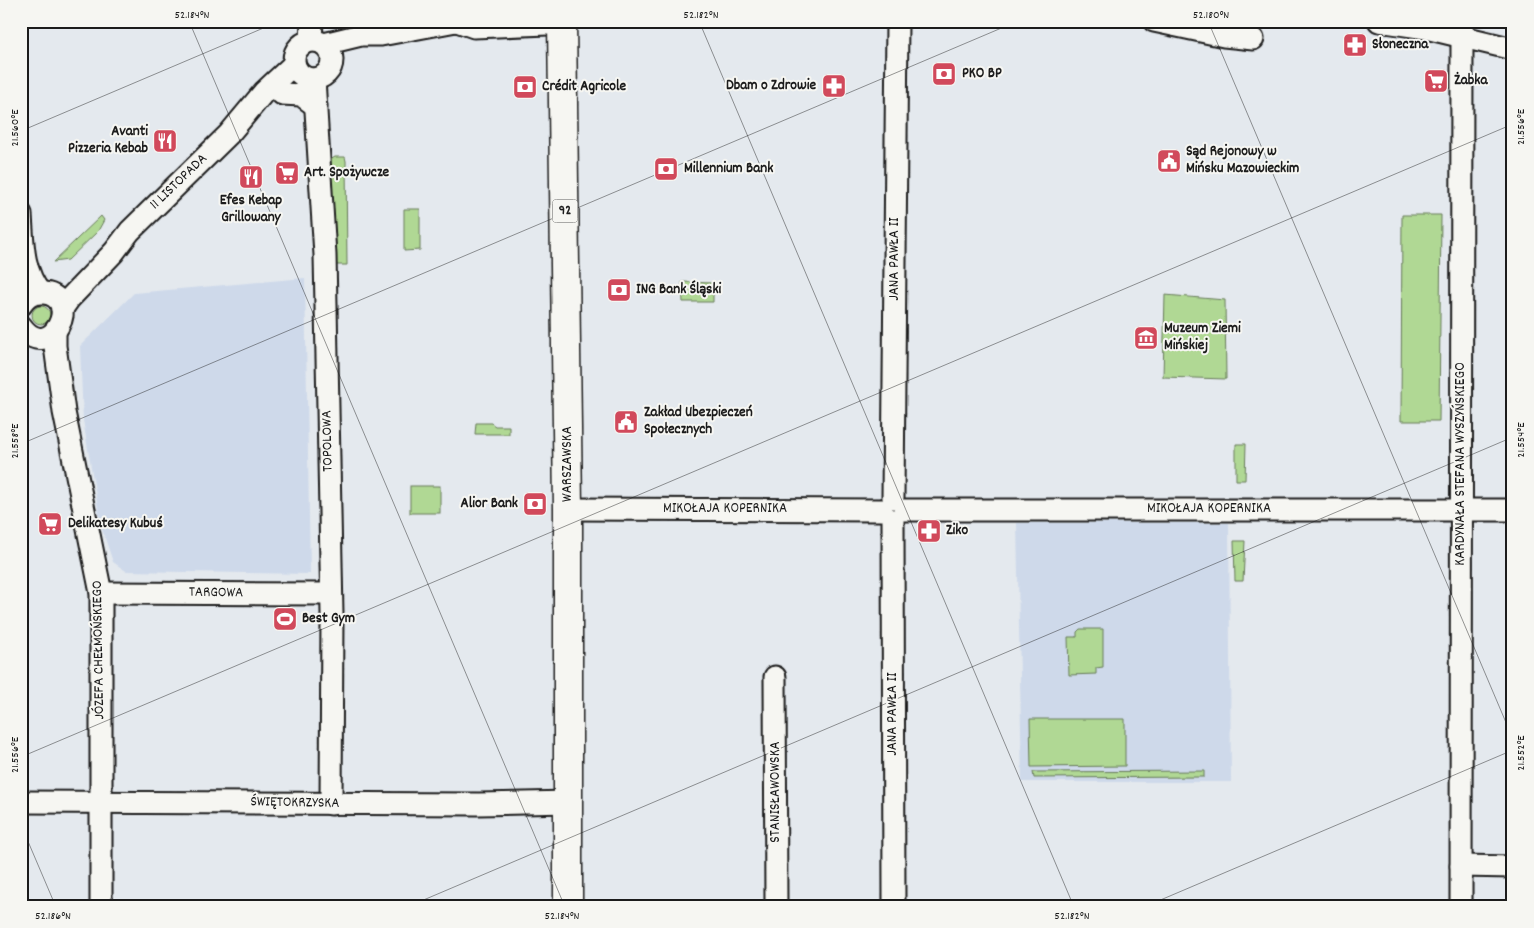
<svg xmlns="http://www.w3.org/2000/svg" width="1534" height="928" viewBox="0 0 1534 928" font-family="Dekko,sans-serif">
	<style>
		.built { fill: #ced9ea }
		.green { fill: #b0d894; stroke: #667a58 }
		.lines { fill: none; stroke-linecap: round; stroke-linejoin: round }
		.minor-casing { stroke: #1c1c1c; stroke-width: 25 }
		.major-casing { stroke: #1c1c1c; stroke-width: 31 }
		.minor { stroke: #f6f6f2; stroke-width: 21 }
		.major { stroke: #f6f6f2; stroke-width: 28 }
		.ticks { fill: none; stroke: #1c1c1c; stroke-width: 1; stroke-opacity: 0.45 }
		.labels { text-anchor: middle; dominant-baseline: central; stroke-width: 4; stroke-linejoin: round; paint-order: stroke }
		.shield { fill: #f6f6f2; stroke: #5d5d5c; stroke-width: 1 }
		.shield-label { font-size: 14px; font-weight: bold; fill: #1c1c1c }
		.poi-label { font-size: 15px; font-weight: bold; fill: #1c1c1c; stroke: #f6f6f2; text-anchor: start }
		.street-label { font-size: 15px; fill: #1c1c1c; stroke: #f6f6f2 }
		.neatline { fill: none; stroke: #1c1c1c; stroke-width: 2 }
		.ticks-label { font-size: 12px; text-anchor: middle; fill: #1c1c1c }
	</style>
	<rect width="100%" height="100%" fill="#e4e9ee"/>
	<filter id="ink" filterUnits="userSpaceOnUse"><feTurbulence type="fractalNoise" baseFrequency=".02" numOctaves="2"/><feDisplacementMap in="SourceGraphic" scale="10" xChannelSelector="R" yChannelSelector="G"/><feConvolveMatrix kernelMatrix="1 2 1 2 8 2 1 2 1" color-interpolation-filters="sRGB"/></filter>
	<g filter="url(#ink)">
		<g class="built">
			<path d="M305,278L310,574L126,571L113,562L101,526L83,420L80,346L134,293Z"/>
			<path d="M1017,523H1229L1231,782H1022Z"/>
		</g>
		<g class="green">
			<path d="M335,157H345L346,161L347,265H337L336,262L330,160Z"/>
			<path d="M404,209H420V250L404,251Z"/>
			<path d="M1402,215H1441L1439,421H1401Z"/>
			<path d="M101,216L104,220L98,231L68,260L53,262Z"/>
			<path d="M682,282L713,283V302H683Z"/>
			<path d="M1165,295L1225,300L1226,379L1163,377Z"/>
			<circle cx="41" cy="315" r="9"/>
			<path d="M491,423L495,426H509V434H475L476,423Z"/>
			<path d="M1236,444H1246L1245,480H1236Z"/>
			<rect x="410" y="486" width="30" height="27"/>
			<path d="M1234,541H1245L1243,581H1235Z"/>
			<path d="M1080,629H1103V667L1096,668V674L1069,675L1068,637H1077V632Z"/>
			<path d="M1030,719H1125V766L1031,767Z"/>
			<path d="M1204,771V777L1034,778L1033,772Z"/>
		</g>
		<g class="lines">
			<defs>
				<g id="minor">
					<path d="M457,21L474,27L548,24L550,21"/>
					<path d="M1154,21L1224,36L1253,39"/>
					<path d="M1379,21L1426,28L1513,49"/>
					<circle cx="313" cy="60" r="19"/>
					<path d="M311,41L312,21"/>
					<path d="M324,44L361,35H381L456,21"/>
					<path d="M314,79L325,255L332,614L331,804"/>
					<path d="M282,94L301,95L316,106"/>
					<path d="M21,214C23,243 22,269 40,293"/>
					<path d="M21,305C26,297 34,292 44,293C84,297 50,366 21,326"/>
					<path d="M62,309L69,299L114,252L130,231L229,134L264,92L294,64"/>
					<path d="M55,332V346L64,412L101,593V907"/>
					<path d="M893,498L897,21"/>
					<path d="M568,509L882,510"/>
					<path d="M904,510H1513"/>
					<path d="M893,520L894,907"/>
					<path d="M101,593L331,594"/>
					<path d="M775,677L776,907"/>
					<path d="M21,802L479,804L569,802"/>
					<path d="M1461,866L1513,867"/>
					<path d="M1461,907L1462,21"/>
				</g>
				<path id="major" d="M562,21L568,509V907"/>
			</defs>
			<use href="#minor" class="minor-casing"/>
			<use href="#major" class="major-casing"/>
			<use href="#minor" class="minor"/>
			<use href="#major" class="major"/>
		</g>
	</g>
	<path class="ticks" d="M189,21L565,907M699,21L1074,907M1208,21L1513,739M21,131L280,21M21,444L1018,21M21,757L1513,124M21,825L56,907M407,907L1513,437M1144,907L1513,750"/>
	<defs>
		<symbol id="pharmacy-square" viewBox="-11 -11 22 22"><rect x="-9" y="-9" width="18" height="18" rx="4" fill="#d1495b" stroke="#f6f6f2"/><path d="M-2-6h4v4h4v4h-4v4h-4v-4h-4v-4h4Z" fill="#fff"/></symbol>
		<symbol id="bank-square" viewBox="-11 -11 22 22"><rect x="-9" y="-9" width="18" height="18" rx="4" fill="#d1495b" stroke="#f6f6f2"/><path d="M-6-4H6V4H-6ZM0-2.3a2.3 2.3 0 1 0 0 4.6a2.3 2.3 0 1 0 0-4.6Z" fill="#fff"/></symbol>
		<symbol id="supermarket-square" viewBox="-11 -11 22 22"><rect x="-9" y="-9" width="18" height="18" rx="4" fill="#d1495b" stroke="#f6f6f2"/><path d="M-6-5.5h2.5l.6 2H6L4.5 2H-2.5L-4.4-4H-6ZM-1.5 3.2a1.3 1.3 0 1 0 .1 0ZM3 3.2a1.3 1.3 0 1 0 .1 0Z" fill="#fff"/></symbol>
		<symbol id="restaurant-square" viewBox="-11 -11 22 22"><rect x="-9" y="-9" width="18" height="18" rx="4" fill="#d1495b" stroke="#f6f6f2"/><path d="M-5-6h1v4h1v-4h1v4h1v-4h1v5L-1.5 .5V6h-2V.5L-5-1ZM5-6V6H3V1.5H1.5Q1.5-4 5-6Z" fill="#fff"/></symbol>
		<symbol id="civic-square" viewBox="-11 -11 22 22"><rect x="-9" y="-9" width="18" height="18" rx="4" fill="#d1495b" stroke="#f6f6f2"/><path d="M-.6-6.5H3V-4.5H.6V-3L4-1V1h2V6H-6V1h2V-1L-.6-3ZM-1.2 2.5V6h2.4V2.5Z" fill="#fff"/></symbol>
		<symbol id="museum-square" viewBox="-11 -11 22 22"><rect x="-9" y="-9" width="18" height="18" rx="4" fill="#d1495b" stroke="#f6f6f2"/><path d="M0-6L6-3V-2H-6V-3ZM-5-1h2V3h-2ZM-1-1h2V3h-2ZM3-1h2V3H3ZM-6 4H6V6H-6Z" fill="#fff"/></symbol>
		<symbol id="stadium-square" viewBox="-11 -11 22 22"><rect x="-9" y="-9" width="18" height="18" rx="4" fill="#d1495b" stroke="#f6f6f2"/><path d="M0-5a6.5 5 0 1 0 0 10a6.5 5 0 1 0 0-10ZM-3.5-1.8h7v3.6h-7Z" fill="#fff"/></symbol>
	</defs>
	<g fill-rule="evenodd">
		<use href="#pharmacy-square" x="1341" y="31" width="28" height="28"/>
		<use href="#bank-square" x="930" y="60" width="28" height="28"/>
		<use href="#supermarket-square" x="1422" y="67" width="28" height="28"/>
		<use href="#pharmacy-square" x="820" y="72" width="28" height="28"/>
		<use href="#bank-square" x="511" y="73" width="28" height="28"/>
		<use href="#restaurant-square" x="151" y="127" width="28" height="28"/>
		<use href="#civic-square" x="1155" y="147" width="28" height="28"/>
		<use href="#bank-square" x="652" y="155" width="28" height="28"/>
		<use href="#supermarket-square" x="273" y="159" width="28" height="28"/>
		<use href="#restaurant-square" x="237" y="163" width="28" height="28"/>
		<use href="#bank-square" x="605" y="276" width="28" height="28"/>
		<use href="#museum-square" x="1132" y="324" width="28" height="28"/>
		<use href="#civic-square" x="612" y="408" width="28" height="28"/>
		<use href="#bank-square" x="521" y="490" width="28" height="28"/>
		<use href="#supermarket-square" x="36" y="510" width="28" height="28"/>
		<use href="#pharmacy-square" x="915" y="517" width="28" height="28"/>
		<use href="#stadium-square" x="271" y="605" width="28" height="28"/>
	</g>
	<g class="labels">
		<rect class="shield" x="552.5" y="199.5" width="25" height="23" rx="4"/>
		<g class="shield-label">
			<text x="565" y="211">92</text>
		</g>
		<g class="poi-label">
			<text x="1372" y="45">Słoneczna</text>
			<text x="962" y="74">PKO BP</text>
			<text x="1454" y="81">Żabka</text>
			<text x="816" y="86" text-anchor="end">Dbam o Zdrowie</text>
			<text x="542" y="87">Crédit Agricole</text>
			<text x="148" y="132" text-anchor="end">Avanti<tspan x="148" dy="17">Pizzeria Kebab</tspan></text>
			<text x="1186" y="152">Sąd Rejonowy w<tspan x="1186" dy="17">Mińsku Mazowieckim</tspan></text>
			<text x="684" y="169">Millennium Bank</text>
			<text x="304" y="173">Art. Spożywcze</text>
			<text x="251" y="201" text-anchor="middle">Efes Kebap<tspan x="251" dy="17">Grillowany</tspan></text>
			<text x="636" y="290">ING Bank Śląski</text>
			<text x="1164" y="329">Muzeum Ziemi<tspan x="1164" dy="17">Mińskiej</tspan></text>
			<text x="644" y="413">Zakład Ubezpieczeń<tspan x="644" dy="17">Społecznych</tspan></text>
			<text x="518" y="504" text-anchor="end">Alior Bank</text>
			<text x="68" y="524">Delikatesy Kubuś</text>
			<text x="946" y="531">Ziko</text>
			<text x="302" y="619">Best Gym</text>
		</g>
		<g class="street-label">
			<text transform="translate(179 182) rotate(-44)">11 LISTOPADA</text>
			<text transform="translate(895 259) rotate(-90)">JANA PAWŁA II</text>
			<text transform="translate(328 441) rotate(-91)">TOPOLOWA</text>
			<text transform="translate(568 464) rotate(-90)">WARSZAWSKA</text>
			<text transform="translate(1461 464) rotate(-90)">KARDYNAŁA STEFANA WYSZYŃSKIEGO</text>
			<text x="725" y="509">MIKOŁAJA KOPERNIKA</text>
			<text x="1209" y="509">MIKOŁAJA KOPERNIKA</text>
			<text transform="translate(216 593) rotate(1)">TARGOWA</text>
			<text transform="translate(99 650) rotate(-91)">JÓZEFA CHEŁMOŃSKIEGO</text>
			<text transform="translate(893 714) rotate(-90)">JANA PAWŁA II</text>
			<text transform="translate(776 792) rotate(-90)">STANISŁAWOWSKA</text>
			<text transform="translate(295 803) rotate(1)">ŚWIĘTOKRZYSKA</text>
		</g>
	</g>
	<rect width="1534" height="928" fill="none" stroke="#f6f6f2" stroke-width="55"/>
	<rect x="28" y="28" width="1478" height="872" class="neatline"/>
	<g class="ticks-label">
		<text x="192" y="18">52.184°N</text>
		<text x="701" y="18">52.182°N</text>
		<text x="1211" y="18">52.180°N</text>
		<text transform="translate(1520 127) rotate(-90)" y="4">21.556°E</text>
		<text transform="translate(14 128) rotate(-90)" y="4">21.560°E</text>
		<text transform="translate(1520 440) rotate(-90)" y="4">21.554°E</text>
		<text transform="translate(14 441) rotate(-90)" y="4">21.558°E</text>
		<text transform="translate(1520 753) rotate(-90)" y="4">21.552°E</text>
		<text transform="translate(14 755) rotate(-90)" y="4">21.556°E</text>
		<text x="53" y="919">52.186°N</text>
		<text x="562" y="919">52.184°N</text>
		<text x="1072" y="919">52.182°N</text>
	</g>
</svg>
